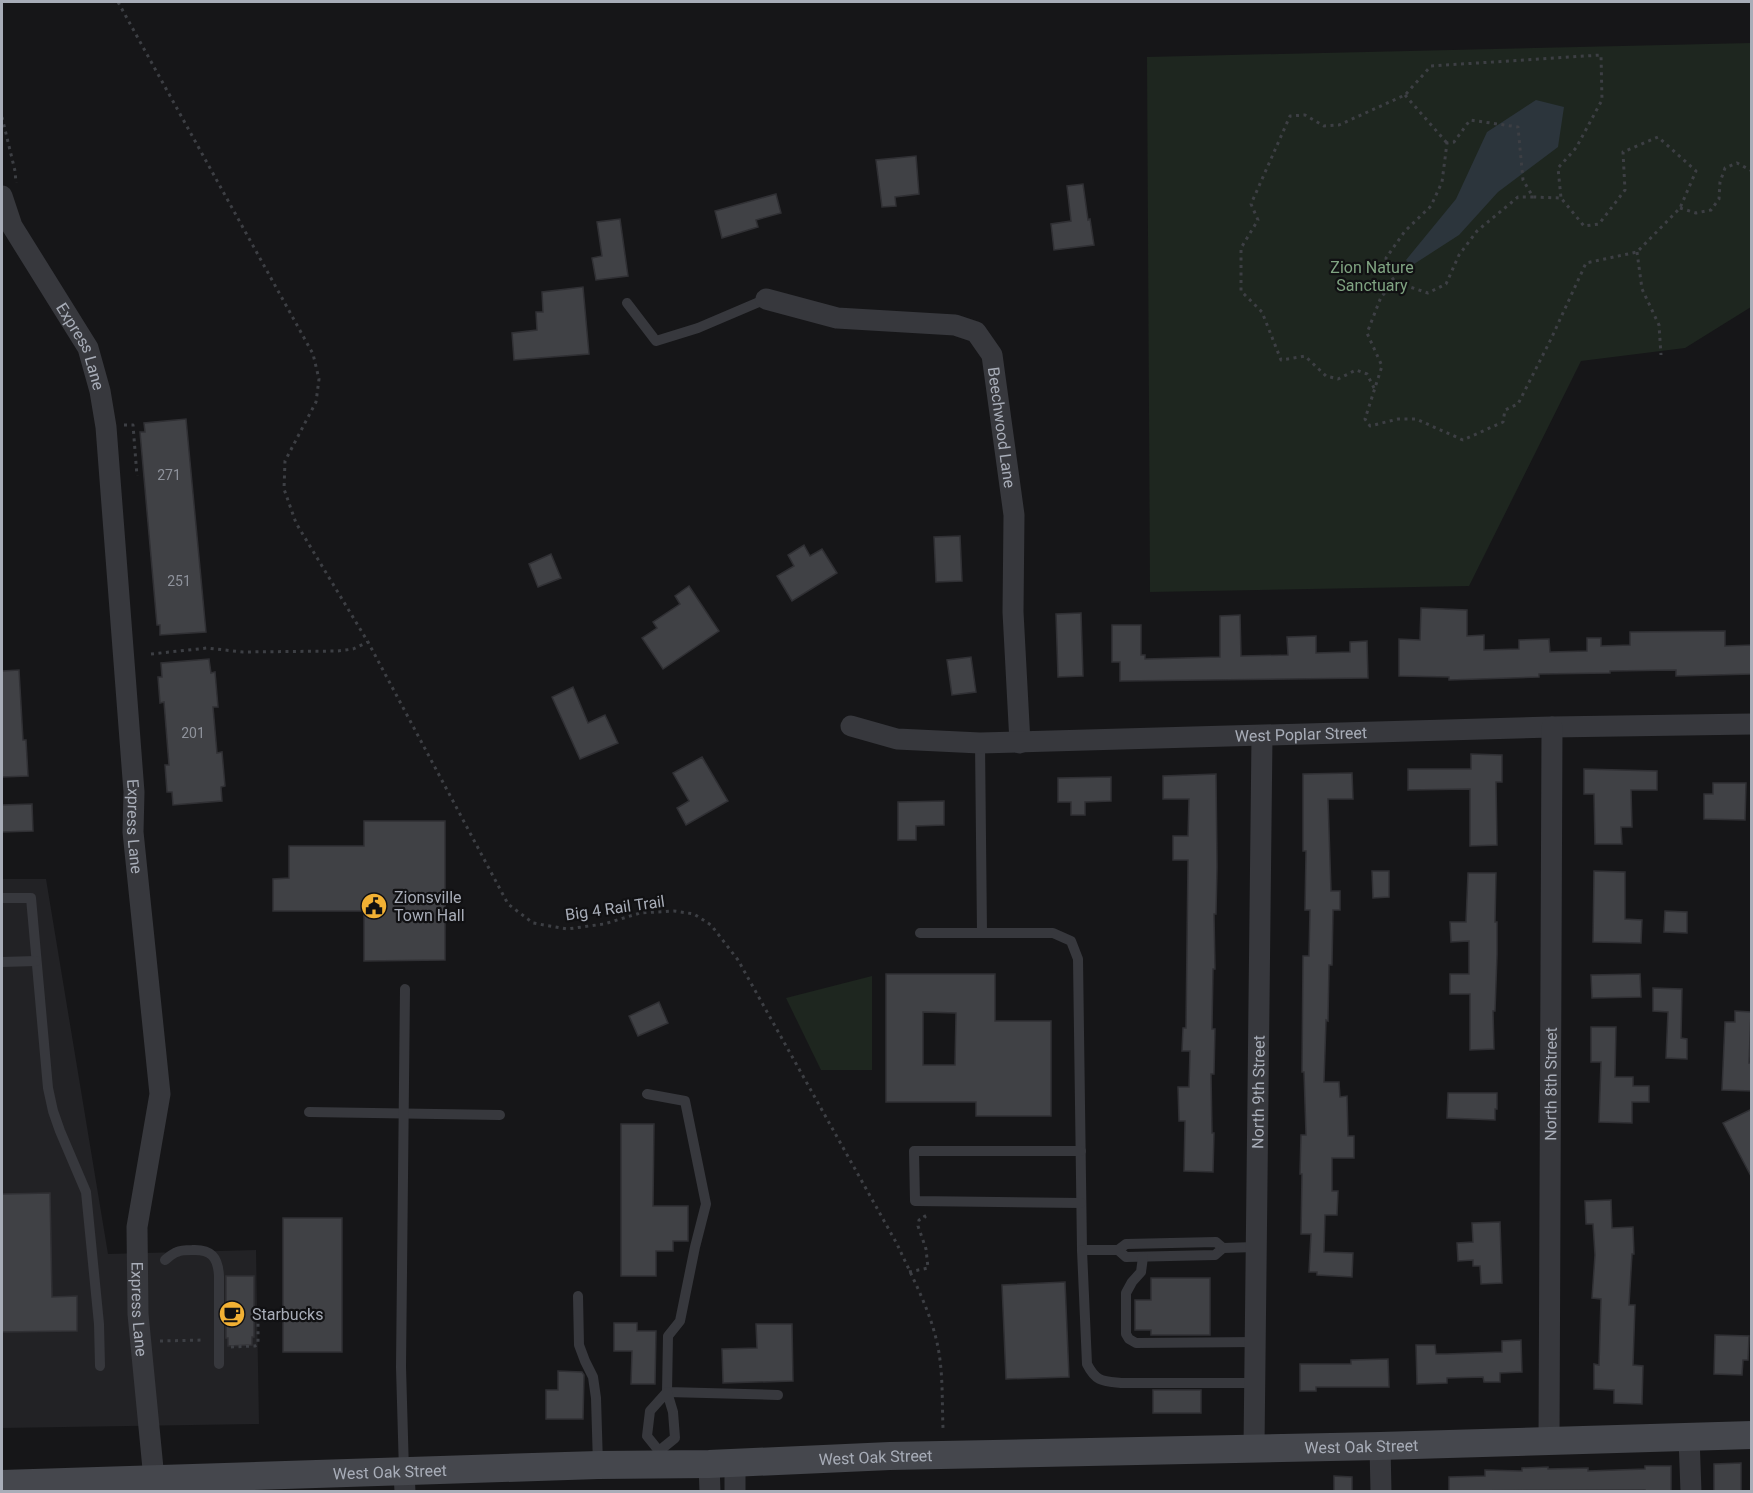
<svg xmlns="http://www.w3.org/2000/svg" width="1753" height="1493" viewBox="0 0 1753 1493" font-family="Roboto,sans-serif">
	<style>
		.built { fill: #222225 }
		.green { fill: #1e261f }
		.water { fill: #2c353c }
		.building { fill: #404145; stroke: #303034; stroke-width: 1.5; fill-rule: evenodd }
		.lines { fill: none; stroke-linecap: round; stroke-linejoin: round }
		.path { stroke: #3d3f44; stroke-width: 3; stroke-dasharray: 3 4.5; stroke-linecap: butt }
		.service { stroke: #37383d; stroke-width: 10 }
		.minor { stroke: #37383d; stroke-width: 21 }
		.secondary { stroke: #45474d; stroke-width: 28 }
		.labels { text-anchor: middle; dominant-baseline: central; stroke-width: 4.5; stroke-linejoin: round; paint-order: stroke }
		.number-label { font-size: 14px; fill: #8e929b }
		.park-label { font-size: 16px; fill: #7fa381; stroke: #111113 }
		.street-label { font-size: 16px; fill: #a8adb8; stroke: #111113 }
		.poi-label { font-size: 16px; fill: #a8adb8; stroke: #111113; text-anchor: start }
	</style>
	<rect width="100%" height="100%" fill="#161618"/>
	<path class="built" d="M2,879H46L108,1254L256,1250L259,1424L2,1428Z"/>
	<g class="green">
		<path d="M1751,43V307L1685,348L1581,361L1469,586L1150,592L1147,57Z"/>
		<path d="M872,976V1070H821L786,998Z"/>
	</g>
	<path class="water" d="M1536,100L1564,107L1558,147L1498,192L1459,235L1411,266L1406,260L1456,199L1487,132Z"/>
	<g class="building">
		<path d="M916,156L919,194L895,197L896,206L882,207L876,160Z"/>
		<path d="M1083,184L1088,220L1090,219L1094,245L1054,250L1051,224L1071,221L1067,186Z"/>
		<path d="M776,194L781,213L756,220L758,227L722,238L715,211Z"/>
		<path d="M620,219L628,276L596,280L592,258L602,256L597,222Z"/>
		<path d="M583,287L589,354L514,360L512,333L537,330L536,312H543L542,292Z"/>
		<path d="M186,419L206,632L160,635V625H157L140,432H145L144,423Z"/>
		<path d="M960,536L962,581L936,582L934,537Z"/>
		<path d="M804,545L810,556L822,549L837,573L792,601L777,576L794,566L788,555Z"/>
		<path d="M551,554L561,578L538,587L529,564Z"/>
		<path d="M689,586L719,631L663,669L642,638L657,628L653,622L680,604L675,596Z"/>
		<path d="M1421,608L1467,610V636L1484,635V650L1519,649V640L1549,639L1550,652L1587,651V638H1601V646L1630,645V632L1725,631V646L1752,645V674L1676,676V670L1610,671V673L1539,674V677L1449,680V677L1399,676V639L1420,640Z"/>
		<path d="M1081,613L1083,676L1058,677L1056,614Z"/>
		<path d="M1240,615L1241,656L1288,655L1287,637L1316,636V653L1350,652V642L1367,641L1368,678L1120,681V662H1112V625H1141V655H1145V659L1220,657V616Z"/>
		<path d="M971,657L976,692L952,695L947,660Z"/>
		<path d="M209,659L211,673L215,672L218,707H213L217,753L222,752L225,786L221,787L222,801L173,805L172,792H167L165,765H169L164,702L160,703L158,677H162L161,663Z"/>
		<path d="M19,670L23,740H26L28,776L2,777V671Z"/>
		<path d="M573,687L588,723L605,715L618,743L580,759L552,697Z"/>
		<path d="M1471,754L1502,755V782H1496L1497,845L1470,846V789L1408,790V769H1471Z"/>
		<path d="M702,757L728,801L686,825L677,808L689,801L673,773Z"/>
		<path d="M1584,769L1657,771V790H1631L1632,827H1621L1622,844H1595L1594,794H1584Z"/>
		<path d="M1352,773L1353,799H1328L1331,891H1340V910H1333L1332,965H1329L1328,1021L1326,1020L1324,1082H1339L1340,1097L1347,1096L1348,1136H1354V1158H1332V1191H1338L1337,1215H1325L1324,1252L1353,1253L1352,1277L1317,1275V1272H1309L1311,1234H1301L1302,1174H1300L1301,1135H1306L1304,1072H1302L1303,956H1309L1310,910H1305L1306,851H1303V774Z"/>
		<path d="M1216,774L1217,867L1216,914H1214L1215,969H1213L1212,1029H1215L1214,1074H1211L1212,1133H1214L1213,1172L1184,1171L1185,1121H1179L1178,1087H1189L1190,1051H1182L1183,1028H1186L1188,860H1173V836H1188L1189,799H1163V776Z"/>
		<path d="M1111,777V801L1085,802V815H1071V802H1058V778Z"/>
		<path d="M1713,783H1746L1745,820L1704,819V794H1713Z"/>
		<path d="M944,801V825L916,826V840H898V802Z"/>
		<path d="M32,804L33,831L2,832V805Z"/>
		<path d="M364,821H445V960L364,961V911H273V879L289,878V846H364Z"/>
		<path d="M1372,871H1389V897L1373,898Z"/>
		<path d="M1594,871L1625,872V919L1642,920L1641,943L1593,942Z"/>
		<path d="M1468,873H1496L1495,922H1497V955L1495,1011H1493L1494,1049L1470,1050V994H1450V974H1469V941L1451,942L1450,922H1466Z"/>
		<path d="M1665,911L1687,912V933L1664,932Z"/>
		<path d="M886,974H995V1021H1051V1116H976V1102H886ZM923,1012L956,1013L955,1065H923Z"/>
		<path d="M1640,974L1641,997L1592,998L1591,975Z"/>
		<path d="M1653,988L1682,989L1681,1038L1687,1039V1059L1666,1058L1668,1012L1653,1011Z"/>
		<path d="M659,1002L668,1023L638,1036L629,1016Z"/>
		<path d="M1735,1011L1751,1012L1749,1063H1752V1091L1722,1090L1725,1022H1735Z"/>
		<path d="M1591,1027H1616L1615,1077H1633V1086H1649V1102H1632V1123L1599,1122L1601,1062H1591Z"/>
		<path d="M1448,1093H1497V1109H1495V1120L1447,1118Z"/>
		<path d="M1752,1109V1178L1723,1123Z"/>
		<path d="M621,1124H654L653,1206H688V1241H673V1251H656V1276H621Z"/>
		<path d="M50,1193L52,1297L77,1296V1331L2,1332V1194Z"/>
		<path d="M1611,1200L1612,1228L1633,1227L1634,1254H1632L1629,1305H1635L1633,1365L1643,1366L1642,1404L1614,1403V1390L1594,1389V1364L1599,1365L1601,1299L1592,1298L1595,1255L1593,1224H1586L1585,1201Z"/>
		<rect x="283" y="1218" width="59" height="134"/>
		<path d="M1500,1222L1502,1283L1481,1284L1480,1266H1473V1260L1458,1261L1457,1243L1473,1242L1472,1223Z"/>
		<path d="M226,1276H254V1337H252V1345L228,1346V1338H226Z"/>
		<path d="M1151,1278H1210V1335H1151V1330H1135V1300H1151Z"/>
		<path d="M1065,1282L1069,1377L1006,1379L1002,1285Z"/>
		<path d="M614,1323H637V1331H656L655,1384H631L632,1351H614Z"/>
		<path d="M756,1324H792L793,1381L723,1383L722,1349L757,1348Z"/>
		<path d="M1715,1335L1749,1336L1748,1360H1743L1742,1375L1714,1374Z"/>
		<path d="M1521,1340L1522,1372L1500,1373V1382H1484L1483,1377L1447,1378V1383L1417,1384L1416,1345H1435L1436,1354H1446L1502,1352V1341Z"/>
		<path d="M1388,1359L1389,1387H1316V1391H1300V1364H1351V1360Z"/>
		<path d="M558,1371L582,1372L584,1375L583,1419H546V1390H558Z"/>
		<rect x="1153" y="1390" width="48" height="23"/>
		<path d="M1741,1463V1491H1714V1464Z"/>
		<path d="M1645,1466H1671V1491H1645V1490L1449,1491V1477L1485,1476V1470L1522,1471V1468L1548,1467V1469L1588,1468V1471L1645,1469Z"/>
		<path d="M1334,1476L1352,1477V1491H1334Z"/>
	</g>
	<g class="lines">
		<g class="path">
			<path d="M118,2L313,354L319,379L316,402L285,461L284,489L296,523L368,642L508,904L533,923L567,929L604,924L640,913L674,911L694,914L711,925L738,960L897,1244C913,1279 933,1315 939,1353C943,1378 942,1403 943,1428"/>
			<path d="M1405,95L1447,143"/>
			<path d="M2,117L15,171L16,183"/>
			<path d="M1680,208L1696,213L1711,210L1719,199L1720,182L1725,168L1737,163L1752,171"/>
			<path d="M1637,252L1642,289L1659,325L1661,355"/>
			<path d="M1395,282L1381,297L1367,333L1382,366L1365,419L1370,426L1398,419H1416L1463,440L1503,422L1505,410L1518,404L1551,339L1586,263L1637,252L1680,208L1696,171L1658,137L1623,152L1625,190L1599,224L1584,226L1561,198L1533,197L1523,180L1518,127L1470,120L1454,142L1447,143L1442,182L1431,206L1405,231L1386,258L1387,270L1395,282L1428,293L1446,284L1459,255L1477,231L1518,197H1533"/>
			<path d="M1374,388L1367,374L1356,370L1338,379L1326,376L1305,356L1281,360L1262,312L1241,291V248L1258,220L1251,204L1290,116L1305,115L1324,126L1339,125L1405,95L1431,66L1601,55L1602,100L1576,148L1558,168L1561,198"/>
			<path d="M124,425H133L137,476"/>
			<path d="M151,654L207,648L243,652L338,651L353,649L368,642"/>
			<path d="M909,1272L928,1268L926,1249L918,1226L919,1220L925,1217L924,1215"/>
			<path d="M160,1341L205,1340"/>
			<path d="M231,1347L255,1346L258,1344V1314L255,1310"/>
		</g>
		<g class="service">
			<path d="M627,303L656,341L698,328L766,299"/>
			<path d="M980,743L982,933"/>
			<path d="M2,898H31L48,1088L53,1111L60,1131L86,1192L99,1324L100,1366"/>
			<path d="M920,933H1053L1071,941L1078,959L1082,1250H1118L1126,1257L1215,1255L1223,1248L1216,1242L1126,1244L1118,1250"/>
			<path d="M2,962L36,961"/>
			<path d="M647,1094L685,1101L706,1204L695,1247L680,1321L668,1336L667,1392L778,1395"/>
			<path d="M309,1112L500,1115"/>
			<path d="M1081,1151H914L915,1201L1081,1203"/>
			<path d="M1223,1248L1255,1247"/>
			<path d="M1082,1250L1087,1364C1096,1382 1103,1381 1121,1383H1255"/>
			<path d="M1143,1257L1141,1272L1132,1282L1126,1293V1334L1129,1339L1136,1343L1256,1342"/>
			<path d="M165,1260C169,1257 173,1253 177,1252C181,1250 187,1250 192,1250C211,1249 218,1257 219,1276V1364"/>
			<path d="M578,1296L579,1345L585,1361L593,1377L596,1398L598,1465"/>
			<path d="M659,1451L675,1438L673,1412L667,1392L650,1411L647,1436L659,1451L660,1464"/>
			<path d="M404,1472L401,1367L405,989"/>
		</g>
		<g class="minor">
			<path id="s1" d="M2,196L12,226L88,348L100,391L106,427L134,792L133,832L160,1094L137,1227L138,1314L154,1479"/>
			<path id="s2" d="M766,299L837,318L955,325L976,332L992,355L1014,515L1013,612L1020,743"/>
			<path id="s3" d="M851,726L897,739L980,743L1552,727L1752,724"/>
			<path d="M1689,1437L1691,1492"/>
			<path id="s4" d="M1549,1441L1552,727"/>
			<path d="M1380,1446L1381,1492"/>
			<path id="s5" d="M1254,1448L1262,736"/>
			<path d="M735,1462V1492"/>
			<path d="M709,1464L710,1492"/>
			<path d="M404,1472L405,1492"/>
		</g>
		<path class="secondary" id="s6" d="M2,1484L598,1465L709,1464L890,1456L1380,1446L1752,1435"/>
	</g>
	<defs>
		<symbol id="civic-disc" viewBox="-11 -11 22 22"><circle r="9.5" fill="#f2b134" stroke="#111113"/><path d="M-.6-6.5H3V-4.5H.6V-3L4-1V1h2V6H-6V1h2V-1L-.6-3ZM-1.2 2.5V6h2.4V2.5Z" fill="#111"/></symbol>
		<symbol id="cafe-disc" viewBox="-11 -11 22 22"><circle r="9.5" fill="#f2b134" stroke="#111113"/><path d="M-5.5-4.5H6V0H3Q3 3.5 0 3.5H-2.5Q-5.5 3.5-5.5 0ZM3-3.2v2h1.7v-2ZM-6 4.5H4V6H-6Z" fill="#111"/></symbol>
	</defs>
	<g fill-rule="evenodd">
		<use href="#civic-disc" x="359" y="891" width="30" height="30"/>
		<use href="#cafe-disc" x="217" y="1299" width="30" height="30"/>
	</g>
	<g class="labels">
		<g class="number-label">
			<text x="169" y="475">271</text>
			<text x="179" y="581">251</text>
			<text x="193" y="733">201</text>
		</g>
		<g class="park-label">
			<text x="1372" y="267">Zion Nature<tspan x="1372" dy="18">Sanctuary</tspan></text>
		</g>
		<g class="street-label">
			<text stroke="none"><textPath href="#s1" startOffset="171">Express Lane</textPath></text>
			<text stroke="none"><textPath href="#s2" startOffset="315">Beechwood Lane</textPath></text>
			<text stroke="none"><textPath href="#s3" startOffset="452">West Poplar Street</textPath></text>
			<text stroke="none"><textPath href="#s1" startOffset="657">Express Lane</textPath></text>
			<text transform="translate(615 908) rotate(-8)">Big 4 Rail Trail</text>
			<text stroke="none"><textPath href="#s4" startOffset="357">North 8th Street</textPath></text>
			<text stroke="none"><textPath href="#s5" startOffset="356">North 9th Street</textPath></text>
			<text stroke="none"><textPath href="#s1" startOffset="1143">Express Lane</textPath></text>
			<text stroke="none"><textPath href="#s6" startOffset="1360">West Oak Street</textPath></text>
			<text stroke="none"><textPath href="#s6" startOffset="874">West Oak Street</textPath></text>
			<text stroke="none"><textPath href="#s6" startOffset="388">West Oak Street</textPath></text>
		</g>
		<g class="poi-label">
			<text x="394" y="897">Zionsville<tspan x="394" dy="18">Town Hall</tspan></text>
			<text x="252" y="1314">Starbucks</text>
		</g>
	</g>
	<rect width="1753" height="1493" fill="none" stroke="#a8adb8" stroke-width="6"/>
</svg>
